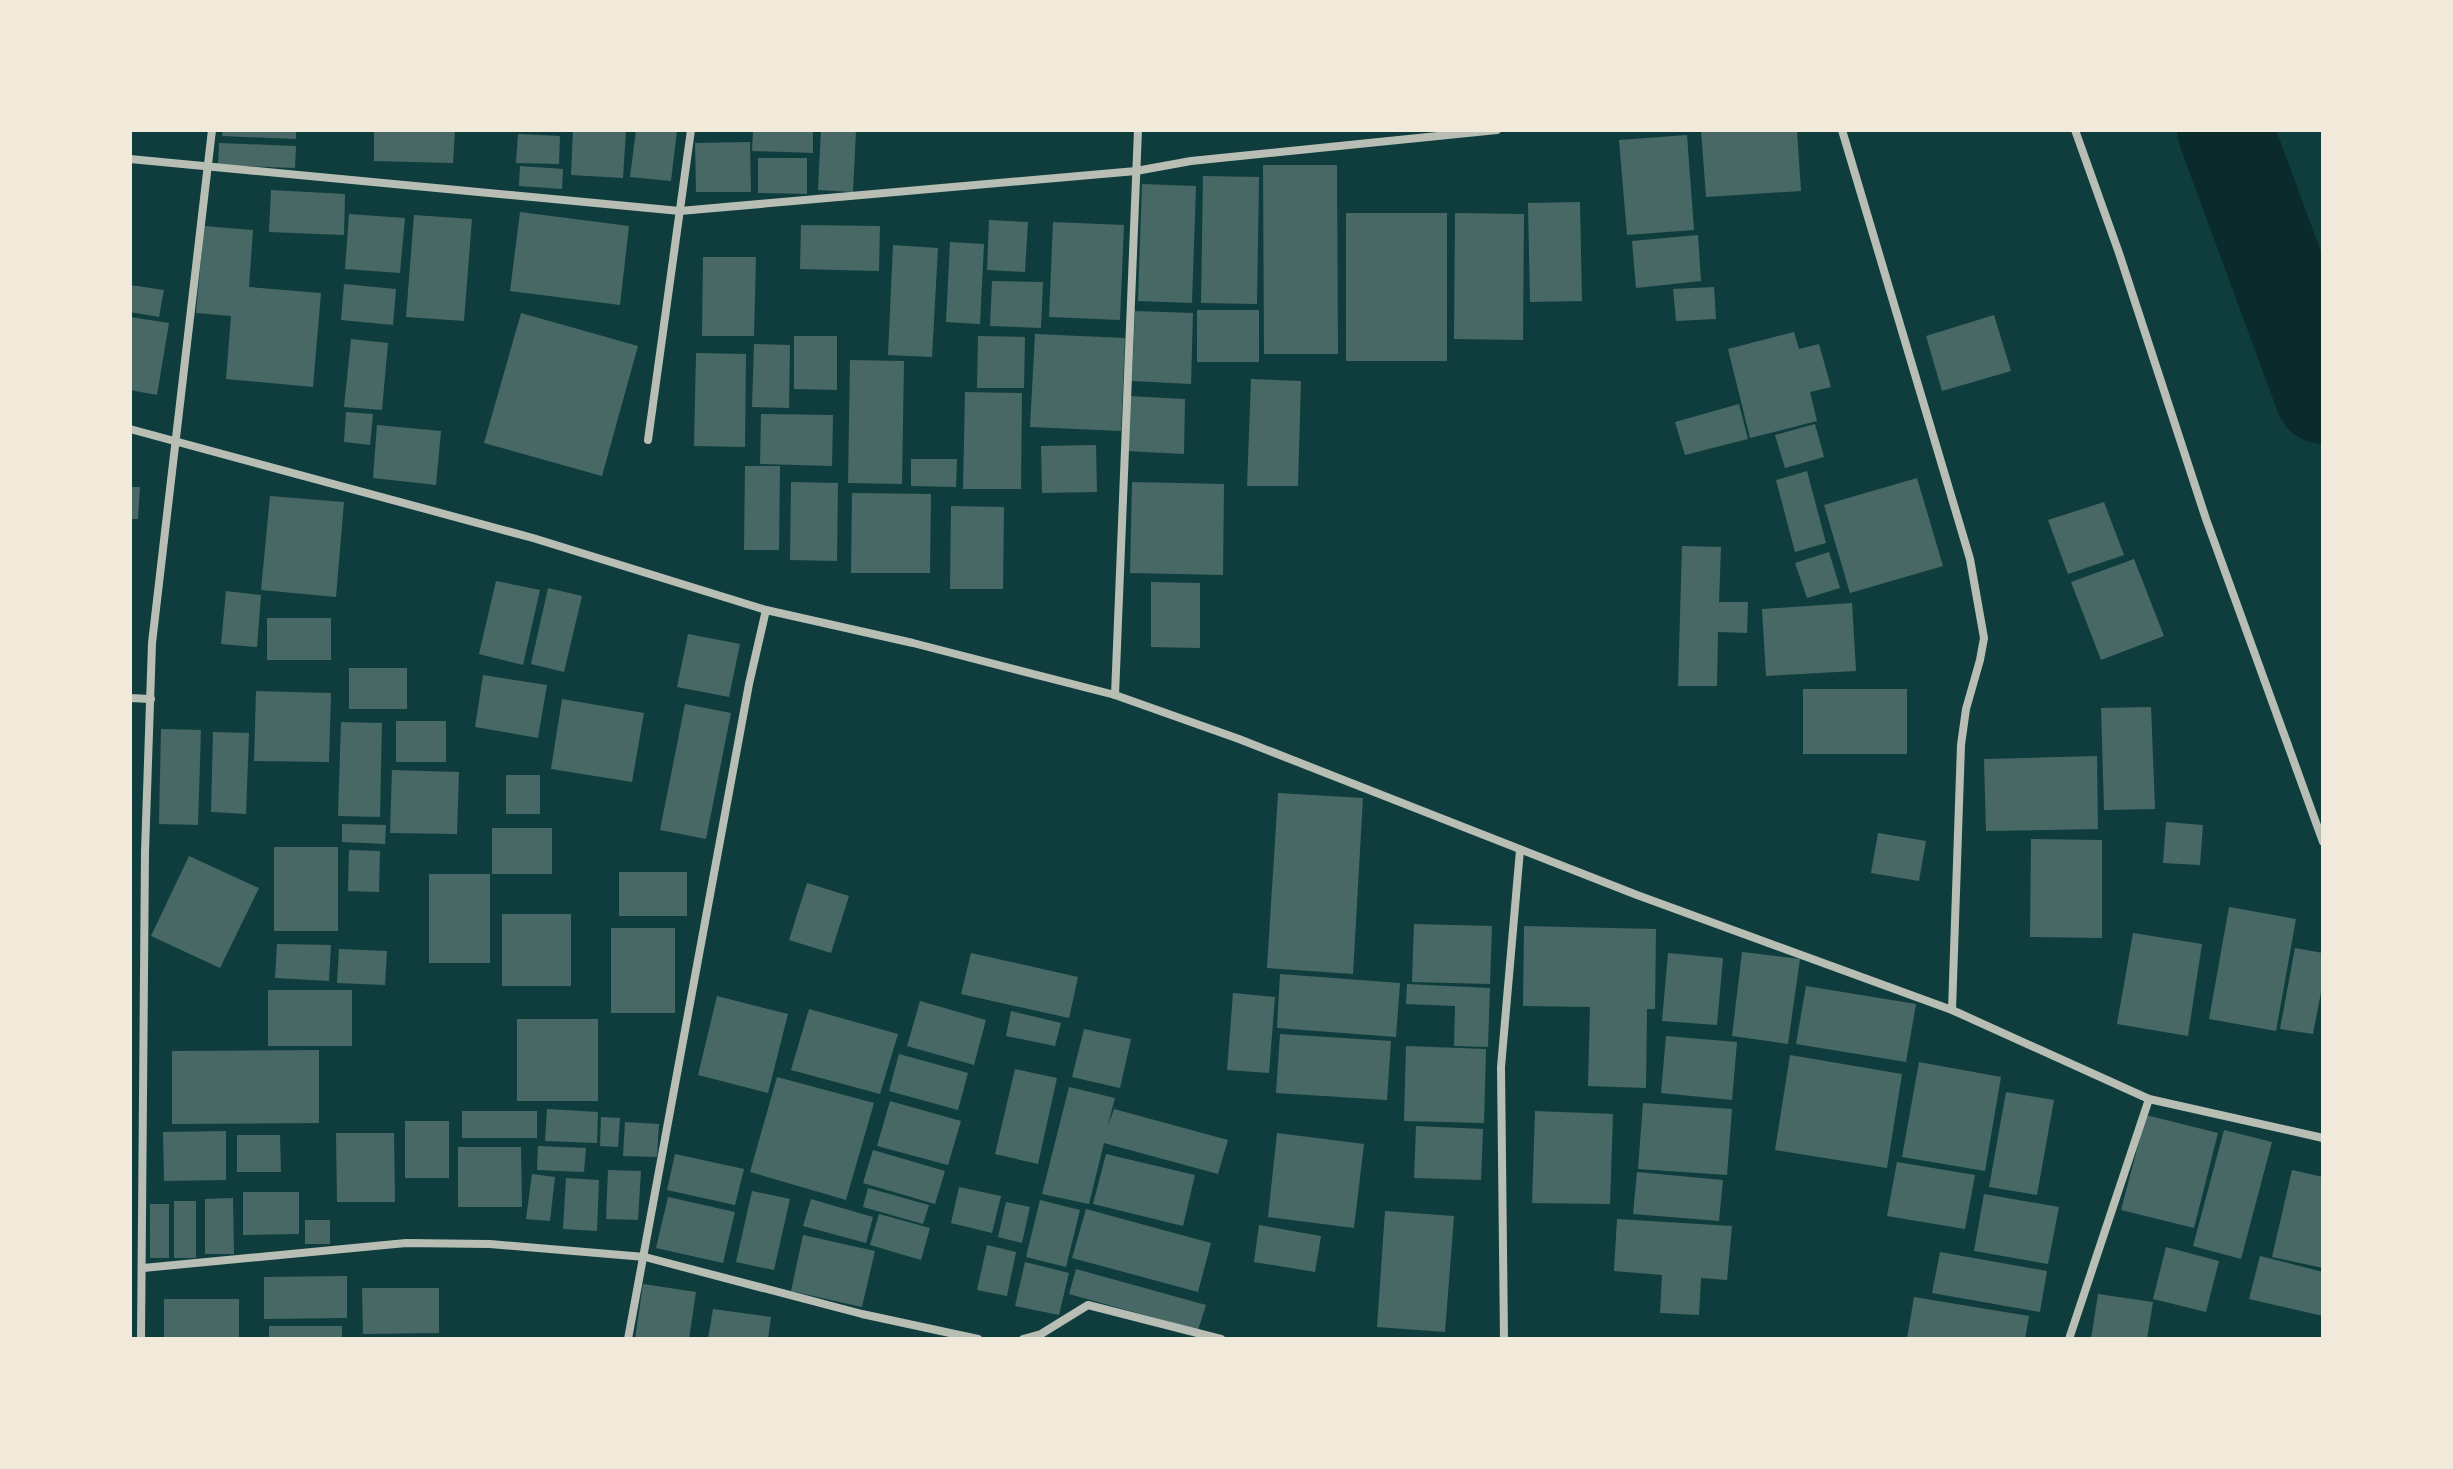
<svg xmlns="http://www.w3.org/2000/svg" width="2453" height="1469" viewBox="0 0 2453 1469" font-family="'Nunito Sans',sans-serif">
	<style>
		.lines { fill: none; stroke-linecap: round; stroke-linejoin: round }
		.river { stroke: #0a2a2b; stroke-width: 96 }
		.building { fill: #486865 }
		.minor { stroke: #b8beb3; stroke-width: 8 }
	</style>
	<rect width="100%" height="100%" fill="#0f3d3e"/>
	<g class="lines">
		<path class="river" d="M2225,130L2323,396"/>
	</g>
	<g class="building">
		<path d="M223,130H296V139L222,136Z"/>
		<path d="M374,130H455L453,163L374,161Z"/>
		<path d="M573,130H626L623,178L571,175Z"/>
		<path d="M636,130H677L671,181L630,177Z"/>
		<path d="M753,130H813V153L752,151Z"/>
		<path d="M821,130H856L853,192L818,190Z"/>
		<path d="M1701,130H1797L1801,191L1706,197Z"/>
		<path d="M518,134L560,136L559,164L516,163Z"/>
		<path d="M1687,135L1694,230L1627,235L1619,140Z"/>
		<path d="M750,142L751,192H696L695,143Z"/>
		<path d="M219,143L296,146L295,168L218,165Z"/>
		<path d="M758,158H807V194L758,193Z"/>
		<path d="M1263,165H1337L1338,354H1264Z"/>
		<path d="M520,166L563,169L562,189L519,186Z"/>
		<path d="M1203,176L1259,177L1257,304L1201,303Z"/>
		<path d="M1142,184L1196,186L1192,303L1138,301Z"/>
		<path d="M271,190L345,194L344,235L269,232Z"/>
		<path d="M1580,202L1582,301L1530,302L1528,203Z"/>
		<path d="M520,212L629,226L620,305L510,291Z"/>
		<rect x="1346" y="213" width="101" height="148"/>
		<path d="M1455,213L1524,214L1523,340L1454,339Z"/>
		<path d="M349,214L405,218L400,273L345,269Z"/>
		<path d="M414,215L472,219L464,321L406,317Z"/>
		<path d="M989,220L1028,222L1025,272L987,270Z"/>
		<path d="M1053,222L1124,225L1120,320L1049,317Z"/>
		<path d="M801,225L880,226L879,271L800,269Z"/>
		<path d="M204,226L253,230L249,287L321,293L313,387L226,379L231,316L196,313Z"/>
		<path d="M1698,235L1701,281L1636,288L1632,241Z"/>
		<path d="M950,242L984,244L980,324L946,322Z"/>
		<path d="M893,245L938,248L932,357L888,355Z"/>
		<path d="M703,257H756L754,336H702Z"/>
		<path d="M992,281L1043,282L1041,328L990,326Z"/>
		<path d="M344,284L396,289L393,325L341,320Z"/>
		<path d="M130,285L164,290L159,317L130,312Z"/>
		<path d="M1714,287L1716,319L1676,321L1673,289Z"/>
		<rect x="1197" y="310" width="62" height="52"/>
		<path d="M1135,311L1193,313L1191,384L1132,381Z"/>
		<path d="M521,313L638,346L602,476L484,443Z"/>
		<path d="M1994,315L2011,371L1942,391L1926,336Z"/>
		<path d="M130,317L169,323L157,395L130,390Z"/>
		<path d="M1794,332L1799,349L1819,344L1831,387L1810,392L1817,421L1750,438L1728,349Z"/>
		<path d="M1035,334L1125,338L1121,431L1030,427Z"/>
		<path d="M794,336H837V390L794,389Z"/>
		<path d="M978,336L1025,337L1024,388H977Z"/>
		<path d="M351,339L388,343L382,410L344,407Z"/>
		<path d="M754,344L790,345L789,408L752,407Z"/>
		<path d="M696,353L746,354L745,447L694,446Z"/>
		<path d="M850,360L904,361L902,484L848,483Z"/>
		<path d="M1251,379L1301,381L1298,486H1247Z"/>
		<path d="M965,392L1022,393L1021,489H963Z"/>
		<path d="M1129,396L1185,399L1184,454L1126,451Z"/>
		<path d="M1739,404L1748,439L1685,455L1675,422Z"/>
		<path d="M346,412L373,414L370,445L344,442Z"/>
		<path d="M761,414L833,415L832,466L760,464Z"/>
		<path d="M1815,424L1824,457L1785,468L1775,435Z"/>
		<path d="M377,425L441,431L436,485L373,478Z"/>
		<path d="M1096,445L1097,492L1042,493L1041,446Z"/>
		<path d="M911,459H957L956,487L911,486Z"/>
		<path d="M745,466H780L779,550H744Z"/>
		<path d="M1807,471L1826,543L1795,552L1776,480Z"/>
		<path d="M1917,478L1943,566L1850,593L1824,505Z"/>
		<path d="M791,482L838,483L837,561L790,560Z"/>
		<path d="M1132,482L1224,484L1223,575L1130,573Z"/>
		<path d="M130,487H140L138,519H130Z"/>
		<path d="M852,493L931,494L930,573H851Z"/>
		<path d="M270,496L344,502L336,597L261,590Z"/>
		<path d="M2104,502L2124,555L2068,574L2048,520Z"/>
		<path d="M951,506L1004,507L1003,589H950Z"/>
		<path d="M1682,546L1721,547L1719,602H1748L1747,633L1718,632L1717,686H1678Z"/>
		<path d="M1829,552L1840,588L1807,598L1795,563Z"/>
		<path d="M2134,559L2164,636L2101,660L2071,582Z"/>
		<path d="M496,581L540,590L523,665L479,654Z"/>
		<path d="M1151,582L1200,583V648L1151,647Z"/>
		<path d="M548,588L582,596L564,672L531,664Z"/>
		<path d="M226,591L261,595L257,647L221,644Z"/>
		<path d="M1852,603L1856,671L1766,676L1762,609Z"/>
		<rect x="267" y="618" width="64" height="42"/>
		<path d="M688,634L740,644L729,697L677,687Z"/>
		<rect x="349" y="668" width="58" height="41"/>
		<path d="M483,675L547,685L538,738L475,727Z"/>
		<rect x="1803" y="689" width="104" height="65"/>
		<path d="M256,691L331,693L329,762L254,761Z"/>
		<path d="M562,699L644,713L632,782L551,769Z"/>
		<path d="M685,704L731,713L706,839L660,830Z"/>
		<path d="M2151,707L2155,809L2104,810L2101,708Z"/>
		<rect x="396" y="721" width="50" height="41"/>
		<path d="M341,722L382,723L380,817L338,816Z"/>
		<path d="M161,729L201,730L198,825L159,824Z"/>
		<path d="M213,732L249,733L246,814L211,812Z"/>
		<path d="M2097,756L2098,829L1986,831L1984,759Z"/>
		<path d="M392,770L459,772L457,834L390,833Z"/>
		<rect x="506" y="775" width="34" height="39"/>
		<path d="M1278,793L1363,798L1353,974L1267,968Z"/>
		<path d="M2166,822L2203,825L2200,865L2163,863Z"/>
		<path d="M342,824L386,825L385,844L342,842Z"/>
		<rect x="492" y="828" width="60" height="46"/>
		<path d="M1878,833L1926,841L1919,881L1871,873Z"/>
		<path d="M2031,839L2102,840V938L2030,937Z"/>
		<rect x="274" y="847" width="64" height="84"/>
		<path d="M349,850L380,851L379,892L348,891Z"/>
		<path d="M189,856L259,888L220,968L151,936Z"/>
		<rect x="619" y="872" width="68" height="44"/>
		<rect x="429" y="874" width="61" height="89"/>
		<path d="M807,883L849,896L831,953L789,940Z"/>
		<path d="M2229,907L2296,919L2276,1031L2209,1019Z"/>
		<rect x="502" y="914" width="69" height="72"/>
		<path d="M1414,924L1492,926L1490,984L1412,982Z"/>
		<path d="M1524,926L1656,929L1655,1009H1647L1646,1088L1588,1086L1590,1007L1523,1006Z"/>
		<rect x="611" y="928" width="64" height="85"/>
		<path d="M2133,933L2202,944L2188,1036L2117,1024Z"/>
		<path d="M277,944L331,945L329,981L275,978Z"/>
		<path d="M2295,948L2323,953V982L2313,1034L2280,1029Z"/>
		<path d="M339,949L387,951L385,985L337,983Z"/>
		<path d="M1742,952L1800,959L1788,1044L1732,1036Z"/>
		<path d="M971,953L1078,977L1069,1018L961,994Z"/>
		<path d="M1668,953L1723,958L1717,1025L1662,1021Z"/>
		<path d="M1280,974L1400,983L1396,1037L1277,1028Z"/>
		<path d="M1407,984L1490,988L1488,1047L1454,1046L1455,1006L1406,1004Z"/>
		<path d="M1806,986L1916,1004L1906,1062L1796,1044Z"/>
		<rect x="268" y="990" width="84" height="56"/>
		<path d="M1233,993L1275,997L1269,1073L1227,1070Z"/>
		<path d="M717,996L788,1014L768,1093L698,1075Z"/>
		<path d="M920,1001L986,1020L974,1065L907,1046Z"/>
		<path d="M809,1009L898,1034L880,1094L791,1070Z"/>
		<path d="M1011,1011L1061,1023L1055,1046L1006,1036Z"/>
		<rect x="517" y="1019" width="81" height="82"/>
		<path d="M1084,1029L1131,1039L1120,1088L1072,1077Z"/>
		<path d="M1280,1034L1391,1041L1387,1100L1276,1093Z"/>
		<path d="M1666,1036L1737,1042L1732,1100L1661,1093Z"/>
		<path d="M1406,1046L1486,1049L1484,1123L1404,1121Z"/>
		<path d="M319,1050V1123L172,1124V1051Z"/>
		<path d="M899,1054L968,1073L958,1110L889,1091Z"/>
		<path d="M1790,1055L1902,1074L1887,1168L1775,1150Z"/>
		<path d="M1919,1062L2001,1077L1985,1171L1902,1157Z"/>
		<path d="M1015,1069L1057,1078L1038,1164L995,1154Z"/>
		<path d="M777,1077L874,1103L846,1200L750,1172Z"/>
		<path d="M1069,1087L1115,1098L1107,1128L1114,1109L1228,1140L1218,1174L1104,1143L1089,1204L1042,1194Z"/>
		<path d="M2006,1092L2054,1100L2037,1195L1989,1187Z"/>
		<path d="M890,1101L961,1121L948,1165L877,1146Z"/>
		<path d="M1643,1103L1732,1109L1727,1175L1638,1169Z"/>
		<path d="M547,1109L598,1112L597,1143L545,1141Z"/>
		<rect x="462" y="1111" width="75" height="27"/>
		<path d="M1535,1111L1613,1114L1610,1204L1532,1203Z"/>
		<path d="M2146,1115L2218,1133L2194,1228L2121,1210Z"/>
		<path d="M601,1117L620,1118L618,1147L600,1146Z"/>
		<rect x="405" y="1121" width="44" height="57"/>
		<path d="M625,1122L659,1124L657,1157L623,1156Z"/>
		<path d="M1416,1126L1483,1129L1481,1180L1414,1178Z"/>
		<path d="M2224,1130L2272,1142L2241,1259L2193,1246Z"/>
		<path d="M226,1131V1180L164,1181L163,1132Z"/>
		<path d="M336,1133H394L395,1202H337Z"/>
		<path d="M1277,1133L1364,1144L1354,1228L1268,1217Z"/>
		<path d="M237,1135H280L281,1172H237Z"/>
		<path d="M538,1146L586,1148L584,1172L537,1170Z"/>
		<path d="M458,1147H521L522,1207H458Z"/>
		<path d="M873,1150L945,1171L935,1204L863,1183Z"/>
		<path d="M675,1154L744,1169L735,1205L667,1190Z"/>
		<path d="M1106,1154L1195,1175L1183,1226L1093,1204Z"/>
		<path d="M1897,1162L1975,1175L1965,1229L1887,1216Z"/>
		<path d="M608,1170L641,1171L638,1220L606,1219Z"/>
		<path d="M2292,1170L2323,1177V1268L2272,1257Z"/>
		<path d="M1637,1172L1723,1180L1719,1221L1633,1214Z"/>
		<path d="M532,1174L555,1177L550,1221L526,1219Z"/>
		<path d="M566,1178L599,1180L597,1231L563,1229Z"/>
		<path d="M959,1187L1001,1196L992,1233L951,1223Z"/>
		<path d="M868,1188L929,1205L923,1224L863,1207Z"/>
		<path d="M752,1191L790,1199L774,1270L736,1262Z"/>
		<path d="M243,1192H299V1234L243,1235Z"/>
		<path d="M1984,1194L2059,1207L2048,1264L1974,1251Z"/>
		<path d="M668,1197L735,1212L723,1263L656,1248Z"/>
		<path d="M233,1198L234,1254H205V1199Z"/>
		<path d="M811,1199L873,1217L866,1243L803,1226Z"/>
		<path d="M1040,1200L1080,1210L1066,1267L1026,1257Z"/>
		<rect x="174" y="1201" width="22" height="57"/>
		<path d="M1006,1202L1030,1207L1022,1243L998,1237Z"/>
		<rect x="150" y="1204" width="19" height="54"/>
		<path d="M1086,1209L1211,1243L1198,1292L1072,1258Z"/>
		<path d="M1385,1211L1454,1216L1445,1332L1377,1327Z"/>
		<path d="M879,1214L930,1228L921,1260L870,1245Z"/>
		<path d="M1617,1219L1732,1226L1727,1280L1701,1278L1699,1315L1660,1313L1662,1275L1614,1271Z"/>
		<rect x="305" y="1220" width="25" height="24"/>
		<path d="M1259,1225L1321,1236L1315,1272L1254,1262Z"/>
		<path d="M803,1235L875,1251L862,1307L791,1291Z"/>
		<path d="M987,1245L1016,1252L1007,1296L977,1290Z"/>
		<path d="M2166,1247L2219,1261L2206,1312L2153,1299Z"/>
		<path d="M1940,1252L2047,1271L2040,1312L1932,1293Z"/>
		<path d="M2260,1256L2323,1272V1316L2249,1299Z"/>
		<path d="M1025,1262L1069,1273L1059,1315L1015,1306Z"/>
		<path d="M1076,1269L1206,1305L1198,1330L1069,1294Z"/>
		<path d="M347,1276V1318L264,1319V1277Z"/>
		<path d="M643,1284L696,1292L689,1339H635Z"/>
		<path d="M362,1288H439V1333L363,1334Z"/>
		<path d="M2098,1294L2153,1302L2147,1339H2091Z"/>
		<path d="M1914,1297L2029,1316L2025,1339H1907Z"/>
		<rect x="164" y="1299" width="75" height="40"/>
		<path d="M713,1309L771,1317L768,1339H708Z"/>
		<rect x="269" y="1326" width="73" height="13"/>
	</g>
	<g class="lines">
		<g class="minor">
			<path d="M1842,130L1970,559L1984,638L1980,660L1966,709L1961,745L1952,1010"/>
			<path d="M2075,130L2119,253L2206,519L2323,842"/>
			<path d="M130,159L680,211L1136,171L1191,161L1497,130"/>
			<path d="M130,429L533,538L766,610L913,643L1115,695L1239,739L1637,895L1952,1010L2149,1099L2323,1138"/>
			<path d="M648,440L691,130"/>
			<path d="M1115,695L1138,130"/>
			<path d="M130,698L151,699"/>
			<path d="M143,1268L406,1243L490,1244L645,1257L862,1314L978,1339"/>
			<path d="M141,1339L145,852L152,643L212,130"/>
			<path d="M628,1339L749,684L766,610"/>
			<path d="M1023,1339L1041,1334L1088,1305L1221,1339"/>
			<path d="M1504,1339L1501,1067L1520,850"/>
			<path d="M2069,1339L2149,1099"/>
		</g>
	</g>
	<rect width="2453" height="1469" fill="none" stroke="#f1e9da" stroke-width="264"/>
</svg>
